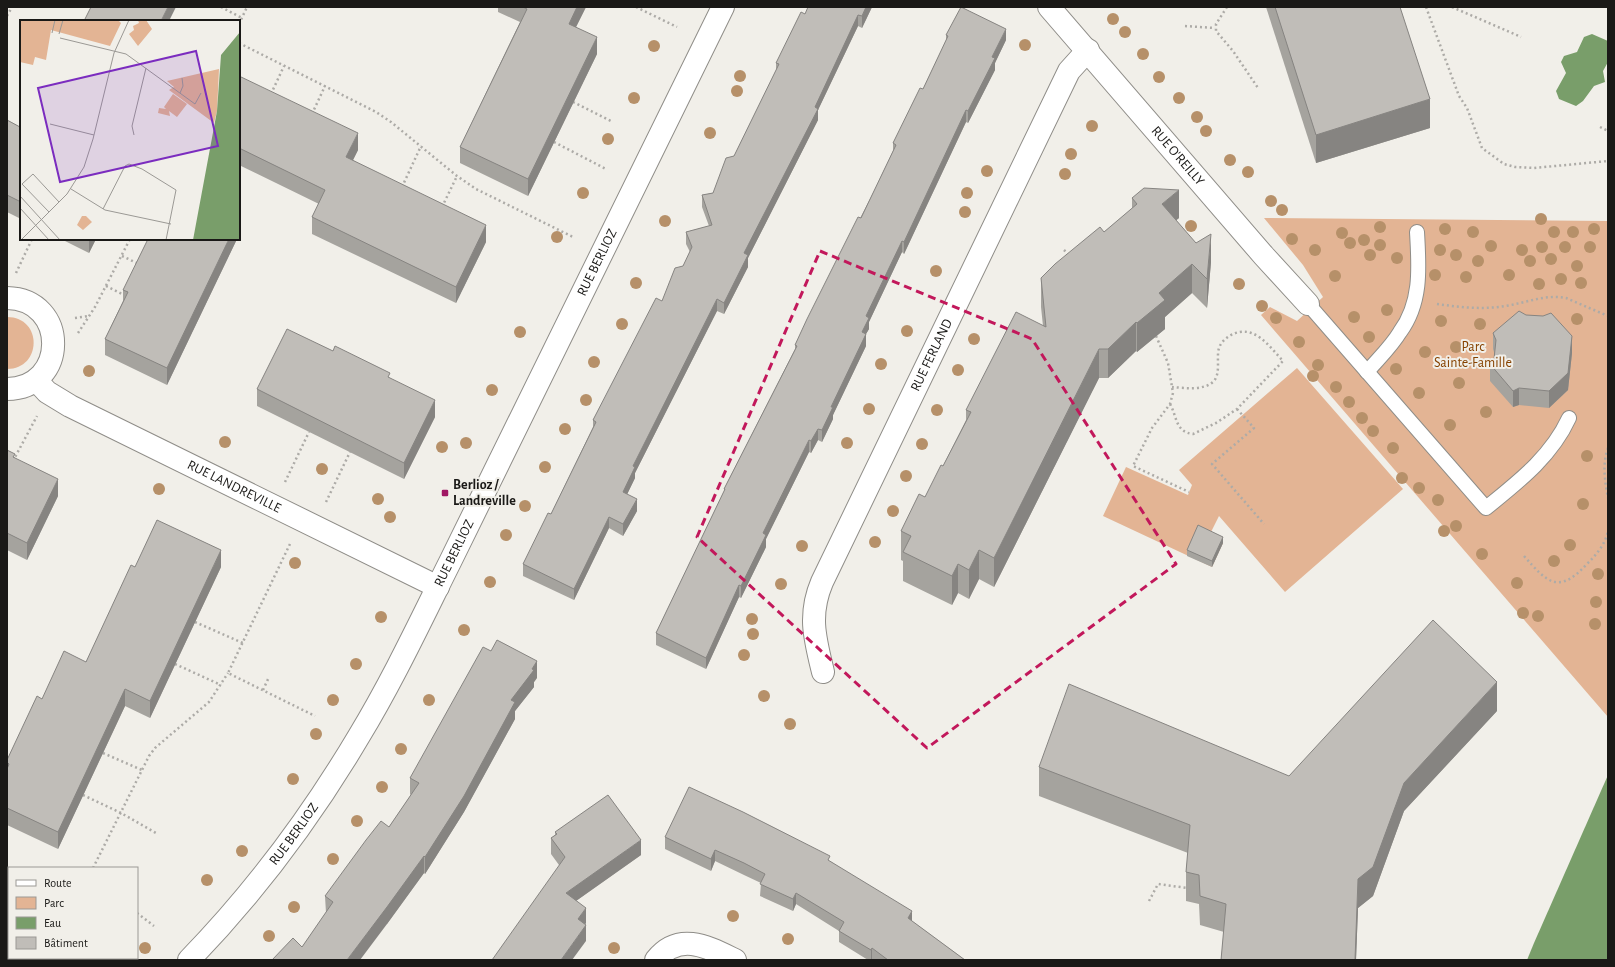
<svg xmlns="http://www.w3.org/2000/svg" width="1615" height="967" viewBox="0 0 1615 967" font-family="'Alegreya Sans',sans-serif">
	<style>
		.green { fill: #e3b494 }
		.water { fill: #799e6a }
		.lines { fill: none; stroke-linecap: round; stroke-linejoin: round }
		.lane-casing { stroke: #8f8d88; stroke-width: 16 }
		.street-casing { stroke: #8f8d88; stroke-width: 24 }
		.path { stroke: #adaba7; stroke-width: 2.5; stroke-dasharray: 2 3; stroke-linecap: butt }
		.lane { stroke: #fff; stroke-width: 14 }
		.street { stroke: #fff; stroke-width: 22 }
		.tree { fill: #b69069 }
		.wall { fill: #a5a39e }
		.shaded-wall { fill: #868481 }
		.building { fill: #c0bdb8; stroke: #868481 }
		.marked { fill: none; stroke: #c2185b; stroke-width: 3; stroke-dasharray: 8 5; stroke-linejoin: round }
		.poi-dot { fill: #a01764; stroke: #f1efe9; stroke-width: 1.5 }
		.labels { text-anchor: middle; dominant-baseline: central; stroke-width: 4; stroke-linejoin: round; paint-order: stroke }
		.street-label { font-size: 14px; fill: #1a1917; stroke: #f1efe9 }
		.park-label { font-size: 14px; fill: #864200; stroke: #f1efe9 }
		.poi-label { font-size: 14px; font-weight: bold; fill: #1a1917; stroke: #f1efe9; text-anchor: start }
		.inset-road { fill: none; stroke: #9b9995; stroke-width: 1 }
		.view { fill: #7b2cbf; fill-opacity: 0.15; stroke: #7b2cbf; stroke-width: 2 }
		.inset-edge { fill: none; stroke: #1a1917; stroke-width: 2 }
	</style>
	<rect width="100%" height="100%" fill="#f1efe9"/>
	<g class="green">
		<path d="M1264,218L1608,221V717L1261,315L1270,307L1297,321L1323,297L1303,265Z"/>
		<path d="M7,317C43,317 42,369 7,369Z"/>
		<path d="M1297,368L1403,489L1285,592L1219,516L1209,536L1223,543L1212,567L1103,516L1126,467L1188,495L1192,485L1179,470Z"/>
	</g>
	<g class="water">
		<path d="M1592,34L1608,41V62L1603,71L1605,82L1594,86L1583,101L1576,106L1559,99L1556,91L1566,73L1561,62L1564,56L1577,52L1584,37Z"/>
		<path d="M1608,775V960H1527L1534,943Z"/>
	</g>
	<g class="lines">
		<defs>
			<g id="lane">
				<path d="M1308,304L1486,508C1518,482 1551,457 1569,418"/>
				<path d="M1367,372C1378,359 1391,347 1400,332C1422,302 1419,267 1417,232"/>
			</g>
			<g id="street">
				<path id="s1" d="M1049,7L1264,256L1308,304"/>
				<path d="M7,298C69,299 68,389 7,389"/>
				<path id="s2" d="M36,380L47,392L70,406L438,587"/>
				<path id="s3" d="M823,672C815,639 808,615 822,582L1069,71L1088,50"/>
				<path id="s4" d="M189,960C254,893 311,817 359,736C393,680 421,620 450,562L723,7"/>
				<path d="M656,960C679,931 708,947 735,960"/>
			</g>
		</defs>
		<use href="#lane" class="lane-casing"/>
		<use href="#street" class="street-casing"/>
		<g class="path">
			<path d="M221,7L242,18"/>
			<path d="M636,7L677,27"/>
			<path d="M1227,7L1216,24V31L1233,51L1258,88"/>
			<path d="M1426,7L1459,96L1467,108L1482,148L1504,164L1515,167L1534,168L1608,161"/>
			<path d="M1452,7L1521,37"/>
			<path d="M7,16L12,7"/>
			<path d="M239,24L247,7"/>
			<path d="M1185,26L1215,28"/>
			<path d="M239,43L376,112L391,122L457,176L476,189L573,237"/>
			<path d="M271,94L284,66"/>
			<path d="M573,102L611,121"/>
			<path d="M312,114L325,86"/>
			<path d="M1600,127L1608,131"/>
			<path d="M554,142L606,169"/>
			<path d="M402,187L421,146"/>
			<path d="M442,207L457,176"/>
			<path d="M1064,250L1069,255"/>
			<path d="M122,256L139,264"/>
			<path d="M16,273L32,239"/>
			<path d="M106,286L126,296"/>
			<path d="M1437,304C1459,307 1482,310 1505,306C1526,303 1545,294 1566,298L1608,316"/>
			<path d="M75,318L89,316"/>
			<path d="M78,333L95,307L130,239"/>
			<path d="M1156,336L1168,363L1173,393L1170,404L1152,428L1133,466L1189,492"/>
			<path d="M1170,404C1177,416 1175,432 1193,434L1216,423L1237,409L1283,361C1269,346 1254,323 1231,335C1226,338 1221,342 1219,348C1216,358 1221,372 1214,381C1204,391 1185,388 1172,387"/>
			<path d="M1237,409L1254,428L1212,464L1264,524"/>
			<path d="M1608,448C1602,464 1605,482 1608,498"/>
			<path d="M13,461L37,416"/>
			<path d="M285,482L309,432"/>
			<path d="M326,502L350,452"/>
			<path d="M290,544L228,673L315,716"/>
			<path d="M1524,556C1547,582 1558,595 1586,565C1596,555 1605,545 1608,531"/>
			<path d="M195,622L243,643"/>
			<path d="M175,664L221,685"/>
			<path d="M263,690L269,677"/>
			<path d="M103,753L142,770"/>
			<path d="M83,795L121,813L156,833"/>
			<path d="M93,868L149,756L155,748L209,702L228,673"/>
			<path d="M1149,901L1158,884L1187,888"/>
			<path d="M137,913L154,926"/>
		</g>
		<use href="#lane" class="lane"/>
		<use href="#street" class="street"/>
	</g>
	<g class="tree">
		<circle cx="1113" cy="19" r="6"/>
		<circle cx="1125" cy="32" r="6"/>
		<circle cx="1025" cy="45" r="6"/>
		<circle cx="654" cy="46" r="6"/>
		<circle cx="1143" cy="54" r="6"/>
		<circle cx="740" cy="76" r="6"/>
		<circle cx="1159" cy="77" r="6"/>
		<circle cx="737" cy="91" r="6"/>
		<circle cx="634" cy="98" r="6"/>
		<circle cx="1179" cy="98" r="6"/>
		<circle cx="1197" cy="117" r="6"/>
		<circle cx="1092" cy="126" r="6"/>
		<circle cx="1206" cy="131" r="6"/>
		<circle cx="710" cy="133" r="6"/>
		<circle cx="608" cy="139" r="6"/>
		<circle cx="1071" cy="154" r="6"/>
		<circle cx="1230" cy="160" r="6"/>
		<circle cx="987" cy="171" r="6"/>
		<circle cx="1248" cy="172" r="6"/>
		<circle cx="1065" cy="174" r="6"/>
		<circle cx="583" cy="193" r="6"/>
		<circle cx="967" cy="193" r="6"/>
		<circle cx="1271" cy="201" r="6"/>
		<circle cx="1282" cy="210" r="6"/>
		<circle cx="965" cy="212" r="6"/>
		<circle cx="1541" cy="219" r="6"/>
		<circle cx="665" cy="221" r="6"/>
		<circle cx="1191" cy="226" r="6"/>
		<circle cx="1380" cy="227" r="6"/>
		<circle cx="1445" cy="229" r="6"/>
		<circle cx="1594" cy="229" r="6"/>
		<circle cx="1473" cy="232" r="6"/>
		<circle cx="1554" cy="232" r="6"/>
		<circle cx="1573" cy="232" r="6"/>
		<circle cx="1342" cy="233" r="6"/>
		<circle cx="557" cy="237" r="6"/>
		<circle cx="1292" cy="239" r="6"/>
		<circle cx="1364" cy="240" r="6"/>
		<circle cx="1350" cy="243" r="6"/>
		<circle cx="1380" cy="245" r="6"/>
		<circle cx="1491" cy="246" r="6"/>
		<circle cx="1542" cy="247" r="6"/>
		<circle cx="1565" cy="247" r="6"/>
		<circle cx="1590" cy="247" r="6"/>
		<circle cx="1315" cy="250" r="6"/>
		<circle cx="1440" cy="250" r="6"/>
		<circle cx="1522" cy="250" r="6"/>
		<circle cx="1370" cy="255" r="6"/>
		<circle cx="1456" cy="255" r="6"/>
		<circle cx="1397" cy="258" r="6"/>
		<circle cx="1551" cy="259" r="6"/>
		<circle cx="1478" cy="261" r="6"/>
		<circle cx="1530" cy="261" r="6"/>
		<circle cx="1577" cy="266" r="6"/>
		<circle cx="936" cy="271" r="6"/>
		<circle cx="1435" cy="275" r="6"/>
		<circle cx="1509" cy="275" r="6"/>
		<circle cx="1335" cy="276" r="6"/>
		<circle cx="1466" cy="277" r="6"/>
		<circle cx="1561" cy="279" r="6"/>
		<circle cx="636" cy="283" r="6"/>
		<circle cx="1581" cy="283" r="6"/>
		<circle cx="1239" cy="284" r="6"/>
		<circle cx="1539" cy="284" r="6"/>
		<circle cx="1262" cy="306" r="6"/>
		<circle cx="1387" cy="310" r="6"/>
		<circle cx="1354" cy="317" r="6"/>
		<circle cx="1276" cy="318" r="6"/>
		<circle cx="1577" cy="319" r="6"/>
		<circle cx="1441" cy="321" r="6"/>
		<circle cx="622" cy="324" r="6"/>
		<circle cx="1480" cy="324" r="6"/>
		<circle cx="907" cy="331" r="6"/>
		<circle cx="520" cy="332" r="6"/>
		<circle cx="1369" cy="337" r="6"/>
		<circle cx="974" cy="339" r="6"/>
		<circle cx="1299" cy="342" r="6"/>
		<circle cx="1456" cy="347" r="6"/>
		<circle cx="1425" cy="352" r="6"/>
		<circle cx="594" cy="362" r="6"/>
		<circle cx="881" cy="364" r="6"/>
		<circle cx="1318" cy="365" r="6"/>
		<circle cx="1396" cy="369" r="6"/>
		<circle cx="958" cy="370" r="6"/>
		<circle cx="89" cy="371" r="6"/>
		<circle cx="1313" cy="376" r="6"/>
		<circle cx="1459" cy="383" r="6"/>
		<circle cx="1336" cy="387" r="6"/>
		<circle cx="492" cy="390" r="6"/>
		<circle cx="1419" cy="393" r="6"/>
		<circle cx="586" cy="400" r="6"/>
		<circle cx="1349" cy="402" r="6"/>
		<circle cx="869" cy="409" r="6"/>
		<circle cx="937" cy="410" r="6"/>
		<circle cx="1486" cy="412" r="6"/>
		<circle cx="1362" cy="418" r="6"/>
		<circle cx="1450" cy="425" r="6"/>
		<circle cx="565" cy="429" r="6"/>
		<circle cx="1373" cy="431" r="6"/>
		<circle cx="225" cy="442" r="6"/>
		<circle cx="466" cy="443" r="6"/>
		<circle cx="847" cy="443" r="6"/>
		<circle cx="922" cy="444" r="6"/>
		<circle cx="442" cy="447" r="6"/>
		<circle cx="1393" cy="448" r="6"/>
		<circle cx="1587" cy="456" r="6"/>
		<circle cx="545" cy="467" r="6"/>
		<circle cx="322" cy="469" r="6"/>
		<circle cx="906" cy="476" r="6"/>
		<circle cx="1402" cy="478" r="6"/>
		<circle cx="1419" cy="488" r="6"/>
		<circle cx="159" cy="489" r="6"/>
		<circle cx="378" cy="499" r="6"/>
		<circle cx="1438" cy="500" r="6"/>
		<circle cx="1583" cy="504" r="6"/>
		<circle cx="525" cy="506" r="6"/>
		<circle cx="893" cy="511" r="6"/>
		<circle cx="390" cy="517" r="6"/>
		<circle cx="1456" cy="526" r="6"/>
		<circle cx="1444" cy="531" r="6"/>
		<circle cx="506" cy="535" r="6"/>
		<circle cx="875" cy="542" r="6"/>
		<circle cx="1570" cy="545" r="6"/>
		<circle cx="802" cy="546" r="6"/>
		<circle cx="1482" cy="554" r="6"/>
		<circle cx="1554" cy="561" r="6"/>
		<circle cx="295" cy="563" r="6"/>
		<circle cx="1598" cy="574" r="6"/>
		<circle cx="490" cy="582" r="6"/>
		<circle cx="1517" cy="583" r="6"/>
		<circle cx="781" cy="584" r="6"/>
		<circle cx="1596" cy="602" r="6"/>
		<circle cx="1523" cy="613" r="6"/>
		<circle cx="1538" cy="616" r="6"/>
		<circle cx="381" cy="617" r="6"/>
		<circle cx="752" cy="619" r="6"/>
		<circle cx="1595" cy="624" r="6"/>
		<circle cx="464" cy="630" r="6"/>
		<circle cx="753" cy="634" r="6"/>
		<circle cx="744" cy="655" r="6"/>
		<circle cx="356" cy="664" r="6"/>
		<circle cx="764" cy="696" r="6"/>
		<circle cx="333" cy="700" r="6"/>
		<circle cx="429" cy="700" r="6"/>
		<circle cx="790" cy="724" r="6"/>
		<circle cx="316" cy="734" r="6"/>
		<circle cx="401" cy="749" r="6"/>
		<circle cx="293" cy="779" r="6"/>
		<circle cx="382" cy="787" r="6"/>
		<circle cx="357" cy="821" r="6"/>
		<circle cx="242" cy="851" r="6"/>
		<circle cx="333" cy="859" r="6"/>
		<circle cx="207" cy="880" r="6"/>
		<circle cx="294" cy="907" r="6"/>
		<circle cx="733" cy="916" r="6"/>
		<circle cx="269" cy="936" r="6"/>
		<circle cx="788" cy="939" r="6"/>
		<circle cx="145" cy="948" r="6"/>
		<circle cx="614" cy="948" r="6"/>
	</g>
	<g class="wall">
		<path d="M498,7H586L576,27L597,54L528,196L460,163V147L520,22L498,12Z"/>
		<path d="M872,7L862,28L858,26L818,110V120L748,258V267L724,314L717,311L635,473V478L627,494L637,511L623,536L609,528L574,600L523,576V564L551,514L593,427V420L683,266L690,252L686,244V232L709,226L702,207V195L713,193L734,156L776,71V63L805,14Z"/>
		<path d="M1266,7H1400L1430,128L1316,163Z"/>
		<path d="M946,35L1006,40L995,63V70L968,123L966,122L904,254L902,252L869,322V329L866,334V346L833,415V419L822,442L818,440L811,453L809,452L766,539V547L741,598L739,597L706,669L656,645V633L724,492V489L795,349V345L873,193L893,151V143L923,89L946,41Z"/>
		<path d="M239,76L358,150L353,160L486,242L456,303L312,234V217L319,204L239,165Z"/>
		<path d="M7,120L20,127L21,125V219L7,212Z"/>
		<path d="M1132,198L1179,218L1176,220L1211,262L1207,308L1192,293L1165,317V329L1137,352L1136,351L1108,378H1099L994,587L979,579L969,599L958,593L952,605L903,581V561L901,560V531L925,497L943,466L966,420V410L1043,326L1041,307V278L1104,232L1132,209Z"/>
		<path d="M61,239H96L89,253Z"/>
		<path d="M237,239L167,385L105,355V339L123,301V290Z"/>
		<path d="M1493,333L1572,353L1568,390L1549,408L1519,405L1513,407L1490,381V364L1494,359V352L1493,349Z"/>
		<path d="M333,351L390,378L435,417L404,479L257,406V389Z"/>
		<path d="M7,450L15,458L58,496L27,560L7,550Z"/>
		<path d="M1223,543L1212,567L1187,556V550Z"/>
		<path d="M135,567H221L150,718L125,706L58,849L7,825V760L42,699L86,662Z"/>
		<path d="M537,678L534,682V687L515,711V719L464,812L425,874L424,873L387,924L302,947L326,913L325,896L389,827L411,795L410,794V778Z"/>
		<path d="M1497,711L1404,811L1373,896L1358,908L1356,960H1221L1224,932L1200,925L1199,904L1186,901V872L1188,853L1039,796V767L1289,776Z"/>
		<path d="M555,832L641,855L576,901L586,923L585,924L586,941L559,865L551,854V838L555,835Z"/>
		<path d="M665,837L830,861L965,960H868L839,942V931L796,904L793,911L760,896L761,883L744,875L715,861L711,871L665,849Z"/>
		<path d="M7,871L9,872V958H50L49,960H7Z"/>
	</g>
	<g class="shaded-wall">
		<path d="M168,7H176L169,21H161Z"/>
		<path d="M577,7H586L569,41V24Z"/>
		<path d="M866,7H872L862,28V16Z"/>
		<path d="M858,15V26L818,110V120L748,258V267L724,314V303L744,253Z"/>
		<path d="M1006,29V40L995,63V70L968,123V111L992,57Z"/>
		<path d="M597,37V54L528,196V179Z"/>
		<path d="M1430,99V128L1316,163V135Z"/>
		<path d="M966,110V122L904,254V242Z"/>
		<path d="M358,133V150L346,174V157Z"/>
		<path d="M1179,190V218L1162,232V204Z"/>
		<path d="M486,225V242L456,303V287Z"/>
		<path d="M1211,234V262L1207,308V279Z"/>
		<path d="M89,239H96L89,253Z"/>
		<path d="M229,239H237L167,385V368Z"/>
		<path d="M902,241V252L869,322V329L866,334V346L833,415V419L822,442V430L862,332L866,316Z"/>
		<path d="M1192,264V293L1165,317V329L1137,352V323L1159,293Z"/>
		<path d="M717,299V311L635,473V478L623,503V492L633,466Z"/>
		<path d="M1136,322V351L1108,378V349Z"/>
		<path d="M1572,336V353L1568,390L1549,408V391Z"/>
		<path d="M1099,349V378L994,587V558Z"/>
		<path d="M1519,388V405L1513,407V391Z"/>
		<path d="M435,400V417L404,479V463Z"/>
		<path d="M818,429V440L811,453V441Z"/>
		<path d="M809,440V452L766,539V547L741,598V586L763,533Z"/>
		<path d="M58,479V496L27,560V543Z"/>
		<path d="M637,499V511L623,536V524Z"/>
		<path d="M609,517V528L574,600V589Z"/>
		<path d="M1223,537V543L1212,567V561Z"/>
		<path d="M221,550V567L150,718V701Z"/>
		<path d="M979,550V579L969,599V570Z"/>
		<path d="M958,564V593L952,605V576Z"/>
		<path d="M739,585V597L706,669V658Z"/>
		<path d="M537,661V678L534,682V687L515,711V719L464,812L425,874V857L511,700Z"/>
		<path d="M1497,682V711L1404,811L1373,896L1358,908L1356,960H1355L1358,879L1404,783Z"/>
		<path d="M125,689V706L58,849V832Z"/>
		<path d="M641,840V855L566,908V893Z"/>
		<path d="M715,850V861L711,871V859Z"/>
		<path d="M424,856V873L387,924L360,960H347Z"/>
		<path d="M796,893V904L793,911V899Z"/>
		<path d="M586,908V923L578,935V919Z"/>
		<path d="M912,911V923L908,918Z"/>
		<path d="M586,925V941L572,960H561Z"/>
		<path d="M872,948V960H871V950Z"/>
		<path d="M42,958H50L49,960H41Z"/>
	</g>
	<g class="building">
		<path d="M91,7H168L161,21H84Z"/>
		<path d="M523,7H577L569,24L597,37L528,179L460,147L527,9Z"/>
		<path d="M808,7H866L862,16L858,15L815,107L818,109L744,253L748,255L724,303L717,299L633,466L635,467L623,492L637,499L623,524L609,517L574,589L523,564L548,513L551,514L596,422L593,420L656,298L662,301L675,268L683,266L692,247L686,232L712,225L702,195L713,193L726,158L734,156L779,64L776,63L801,12L805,14Z"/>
		<path d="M961,7L1006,29L992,57L995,58L968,111L966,110L904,242L902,241L866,316L869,318L862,332L866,334L831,407H833L822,430L818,429L811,441L809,440L763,533L766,535L741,586L739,585L706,658L656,633L725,489H724L797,346L795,345L807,319L858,217L861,218L873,193L896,145L893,143L920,88L923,89L948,36L946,35Z"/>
		<path d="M1275,7H1400L1430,99L1316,135Z"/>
		<path d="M239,76L358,133L346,157L486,225L456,287L312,217L325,190L239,148Z"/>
		<path d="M7,120L20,127L21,125V202L7,195Z"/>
		<path d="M1144,188L1179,190L1162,204L1196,243L1211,234L1207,279L1192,264L1159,293L1165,300L1137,323L1136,322L1108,349H1099L994,558L979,550L969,570L958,564L952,576L903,552L911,536L901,531L919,494L925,497L941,465L943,466L971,412L966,410L1016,312L1046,327L1041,278L1055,264L1100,227L1104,232L1137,204L1132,198Z"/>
		<path d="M148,239H229L167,368L105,339L128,292L123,290Z"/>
		<path d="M1519,311L1526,315L1543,316L1551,313L1572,336L1568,373L1549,391L1519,388L1513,391L1490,364L1494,359L1496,340L1493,333Z"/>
		<path d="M287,329L333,351L335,346L390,373L388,377L435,400L404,463L257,389Z"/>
		<path d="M7,450L15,454L13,457L58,479L27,543L7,533Z"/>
		<path d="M157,520L221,550L150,701L125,689L58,832L7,808V769L9,764L7,762V760L37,696L42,699L64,651L86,662L131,565L135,567Z"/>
		<path d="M1198,525L1223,537L1212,561L1187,550Z"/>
		<path d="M1433,620L1497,682L1404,783L1373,867L1358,879L1355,960H1221L1226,904L1200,896L1199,875L1186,872L1190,825L1039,767L1069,684L1289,776Z"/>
		<path d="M497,640L537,661L532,669L534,670L511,700L515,702L464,796L425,857L424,856L387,907L347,960H272L293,938L302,947L333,902L325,896L366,840L381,821L389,827L419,783L410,778L483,647L491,651Z"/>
		<path d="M689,787L743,812L830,856L828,860L912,911L908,918L965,960H888L872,948L871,950L839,931L844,922L796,893L793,899L760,884L765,874L744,863L715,850L711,859L665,837Z"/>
		<path d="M608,795L641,840L566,893L586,908L578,919L586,925L561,960H492L565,857L551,838L557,834L555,832Z"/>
		<path d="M7,871L9,872V955L7,954Z"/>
		<path d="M16,958H42L41,960H20Z"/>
	</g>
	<path class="marked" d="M820,251L1032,339L1176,564L927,748L697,537Z"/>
	<rect class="poi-dot" x="441" y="489" width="8" height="8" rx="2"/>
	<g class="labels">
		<g class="street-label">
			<text stroke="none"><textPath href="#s1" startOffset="197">RUE O'REILLY</textPath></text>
			<text stroke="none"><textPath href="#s4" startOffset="812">RUE BERLIOZ</textPath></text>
			<text stroke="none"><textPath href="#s3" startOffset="344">RUE FERLAND</textPath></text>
			<text stroke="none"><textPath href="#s2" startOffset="226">RUE LANDREVILLE</textPath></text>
			<text stroke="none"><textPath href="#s4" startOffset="488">RUE BERLIOZ</textPath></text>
			<text stroke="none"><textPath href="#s4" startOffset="164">RUE BERLIOZ</textPath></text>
		</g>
		<g class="park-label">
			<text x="1473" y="347">Parc<tspan x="1473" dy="16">Sainte-Famille</tspan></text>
		</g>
		<g class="poi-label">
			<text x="453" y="485">Berlioz /<tspan x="453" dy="16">Landreville</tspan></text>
		</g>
	</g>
	<g transform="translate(20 20)">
		<rect width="220" height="220" fill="#f1efe9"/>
		<path d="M0,0H98L101,3L90,26L31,10L26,40L15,37L13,45L0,42ZM118,0H126L132,9L118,26L109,14L114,10L113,6L119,3ZM199,49L197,91L194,103L149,70L154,67L147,61ZM153,74L167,84L157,97L149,91L150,96L138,93L139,88L146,89L144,87ZM62,196H66L72,202L63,210L57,205Z" fill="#e3b494"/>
		<path d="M220,12V220H173L197,91L201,35Z" fill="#799e6a"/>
		<path class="inset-road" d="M32,13L35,0M39,14L43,0M40,18L106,34L175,84L181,73M160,73L163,66L162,58M30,104L74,115M114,115L112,106L126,48M51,169L85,190L151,204M0,176L40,220M0,188L29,220M83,189L105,146L109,144L122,149L156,170L146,220M29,192L2,164L13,154L39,182M1,220L47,174L64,147L73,119L94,33L109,0"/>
		<path class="view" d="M176,31L198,126L40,162L18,68Z"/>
		<rect width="220" height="220" class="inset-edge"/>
	</g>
	<rect width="1615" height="967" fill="none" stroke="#1a1917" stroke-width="16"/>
	<rect x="8" y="867" width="130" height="92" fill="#f1efe9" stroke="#9b9995"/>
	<rect x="16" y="880" width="20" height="6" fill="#ffffff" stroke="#9b9995"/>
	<text x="44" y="887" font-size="12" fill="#1a1917">Route</text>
	<rect x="16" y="897" width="20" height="12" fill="#e3b494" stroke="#9b9995"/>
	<text x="44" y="907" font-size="12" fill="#1a1917">Parc</text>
	<rect x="16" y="917" width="20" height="12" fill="#799e6a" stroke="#9b9995"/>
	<text x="44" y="927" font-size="12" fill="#1a1917">Eau</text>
	<rect x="16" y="937" width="20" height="12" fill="#c0bdb8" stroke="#9b9995"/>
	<text x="44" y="947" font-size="12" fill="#1a1917">Bâtiment</text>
</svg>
